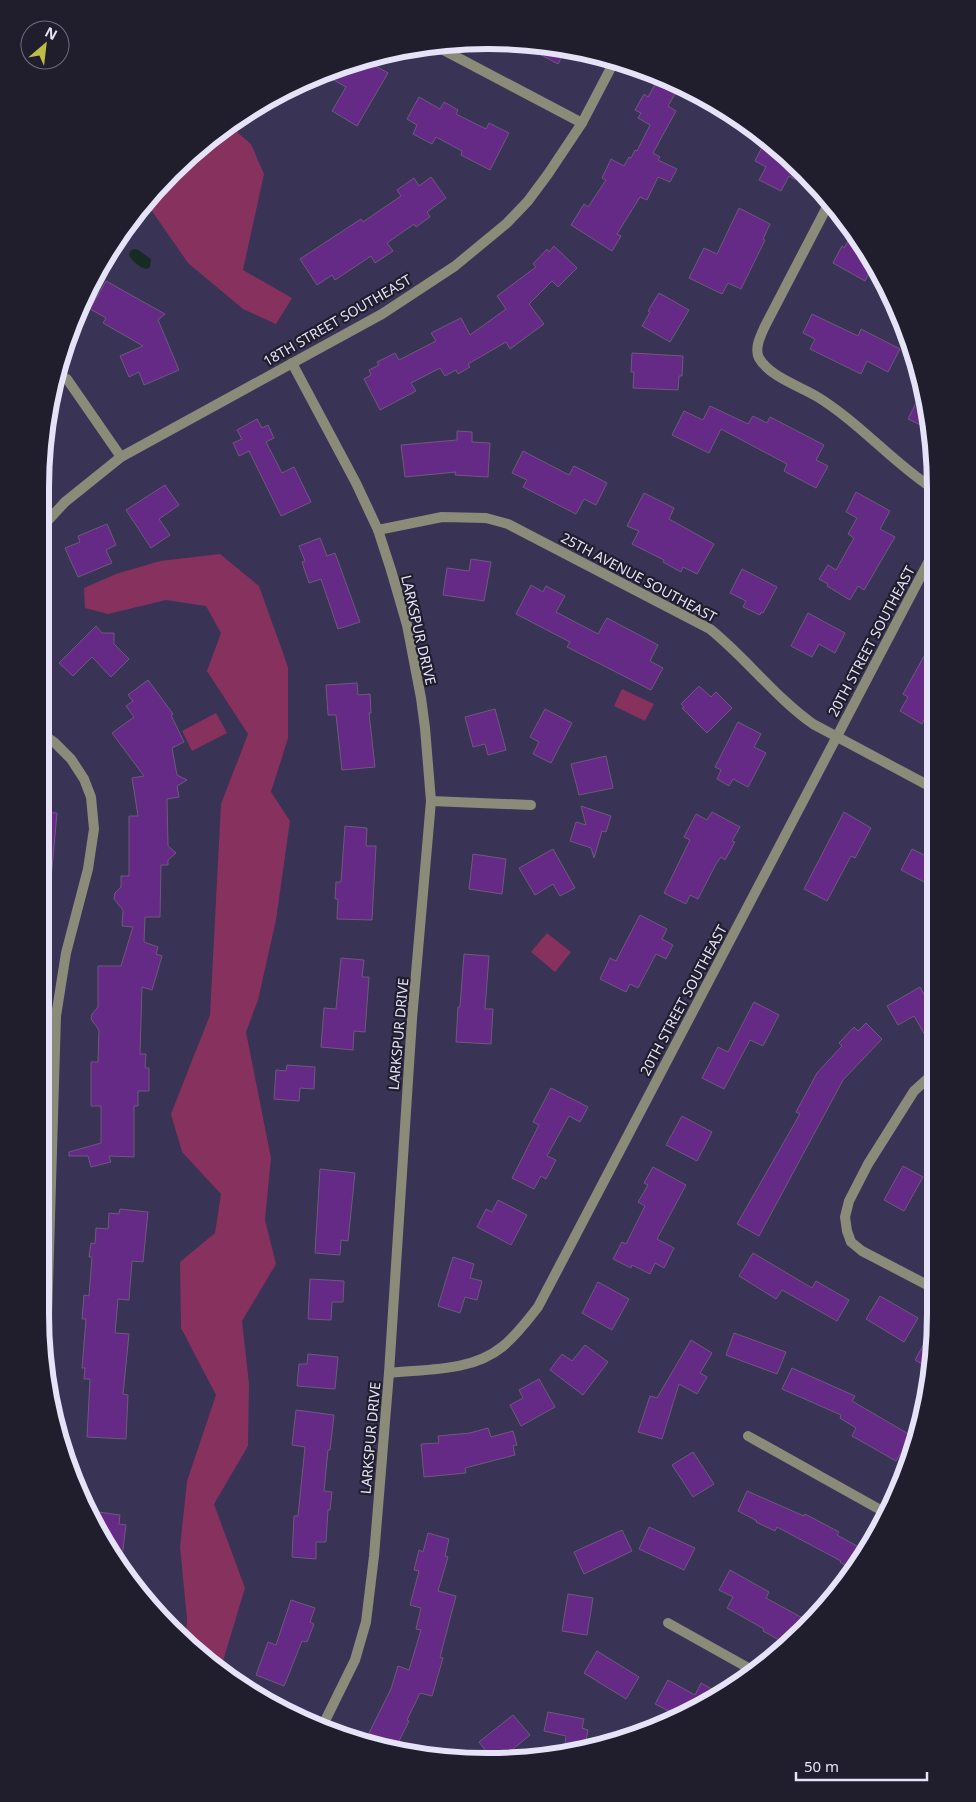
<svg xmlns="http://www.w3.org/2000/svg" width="976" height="1802" viewBox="0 0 976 1802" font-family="'Noto Sans',sans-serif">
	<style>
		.green { fill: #87315e }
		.water { fill: #162b24 }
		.building { fill: #652a85; stroke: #6e597c }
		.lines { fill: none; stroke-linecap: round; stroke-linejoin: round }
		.minor { stroke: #8a8b79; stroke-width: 10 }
		.labels { text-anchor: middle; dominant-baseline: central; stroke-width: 4.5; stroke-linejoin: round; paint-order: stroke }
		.street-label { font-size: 14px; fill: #e6e3f9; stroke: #201d2d }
		.rim { fill: none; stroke: #e6e3f9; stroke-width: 6 }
	</style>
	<rect width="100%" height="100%" fill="#393355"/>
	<g class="green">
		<path d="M237,119L238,133L251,144L264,174L243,270L292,298L276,324L243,309L188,263L145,201L151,193L215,133Z"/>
		<path d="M220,554L259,586L288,667V738L271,792L290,821L276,920L258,1000L246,1032L271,1158L265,1220L276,1264L242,1321L249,1384L248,1446L214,1504L245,1588L223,1661L210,1659L186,1636L187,1619L180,1547L187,1481L216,1395L181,1328L180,1262L215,1233L221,1194L182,1152L171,1114L210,1015L221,804L248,734L207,671L221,633L206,606L166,600L108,614L85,608L84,588L116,574L160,561Z"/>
		<path d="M622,689L654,704L645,721L614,706Z"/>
		<path d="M216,713L227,733L192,751L182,731Z"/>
		<path d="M547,933L571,952L555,972L531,952Z"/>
	</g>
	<path class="water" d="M134,249L138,250L151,259L150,267L147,269C140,268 132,261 129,255L130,251Z"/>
	<g class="building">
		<path d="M519,43L546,44L566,48L558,64Z"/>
		<path d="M365,60L388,73L357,126L332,111L346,87L323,74L351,63L360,68Z"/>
		<path d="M657,81L676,92L668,106L676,111L653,153L660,157L658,160L677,169L670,182L658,177L647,200L640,197L617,234L621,236L612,251L571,225L584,204L588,207L606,180L602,178L611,159L624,166L629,157L631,158L635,150L637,151L650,125L638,118L641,113L635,110L644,94L648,97Z"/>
		<path d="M419,97L440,109L444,102L458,110L456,114L486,129L489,123L509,133L490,170L461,155L462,151L436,137L432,144L413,134L417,125L407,119Z"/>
		<path d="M765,141L802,169L796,180L789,176L781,191L759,180L766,167L755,161Z"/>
		<path d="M431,177L446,198L427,212L430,217L416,227L414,224L387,243L393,251L375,263L371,256L335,280L332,275L317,285L300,259L361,219L363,222L401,196L397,190L414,178L419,186Z"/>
		<path d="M739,208L770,224L763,239L765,240L741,289L728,283L722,294L689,278L704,248L717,254Z"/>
		<path d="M851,236L862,242L873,265L865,281L833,263L842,246L844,248Z"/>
		<path d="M554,246L577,268L558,287L552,281L529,304L544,324L510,349L506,342L468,364L470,367L458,374L456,370L445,376L440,368L411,383L416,391L380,410L364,379L371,375L369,370L379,365L377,362L395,353L399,360L436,341L431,333L461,318L470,335L506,309L497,296L536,267L533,264L547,249L549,252Z"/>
		<path d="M106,281L165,314L158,320L179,370L144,385L139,372L129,377L120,356L143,346L103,323L106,318L90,309Z"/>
		<path d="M659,293L689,310L670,342L642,326L650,312L648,311Z"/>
		<path d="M812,314L858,336L861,329L900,349L888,372L867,361L861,374L810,349L815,339L803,333Z"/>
		<path d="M632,353L683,356L682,376H679L678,390L633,388L634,372H631Z"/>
		<path d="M923,389L929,418L925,427L908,419Z"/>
		<path d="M710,406L748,424L753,416L767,423L770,417L824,445L816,460L828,466L816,488L784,471L787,464L721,429L709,453L672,435L684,411L703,420Z"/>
		<path d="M257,419L262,428L268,425L274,438L266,442L282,473L294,467L311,502L281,516L249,451L239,456L233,443L242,439L237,430Z"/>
		<path d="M457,431L472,432V442L490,443L488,477L455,475L456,472L405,477L401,445L457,440Z"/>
		<path d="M523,451L569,475L574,466L607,483L596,505L584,499L576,514L523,487L527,480L512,473Z"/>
		<path d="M165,485L179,505L159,519L170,535L151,548L126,510Z"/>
		<path d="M856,492L890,511L880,529L895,537L864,590L858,586L850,600L827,586L828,584L819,579L828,565L836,570L854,538L848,534L857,518L846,512Z"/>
		<path d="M644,493L674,508L669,519L714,544L697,574L683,567L681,572L663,562L664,560L632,544L639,531L627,526Z"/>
		<path d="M107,524L116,545L106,550L112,563L78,577L65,548L80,542L78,536Z"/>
		<path d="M320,538L327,556L335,553L360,622L338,629L321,579L309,583L302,562L305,561L299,546Z"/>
		<path d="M471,559L491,562L484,601L443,595L447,568L469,571Z"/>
		<path d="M742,569L777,587L763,613L761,612L760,615L743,607L746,601L730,593Z"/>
		<path d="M531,585L543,592L546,586L565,596L556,612L598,634L607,618L658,645L650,661L663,668L651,690L567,647L570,642L516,614Z"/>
		<path d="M808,613L845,633L835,653L819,644L812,657L791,646Z"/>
		<path d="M96,626L102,633H114V644L129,659L111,677L92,657L73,676L59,663Z"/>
		<path d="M933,640V704L922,724L900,711L908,697L903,694Z"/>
		<path d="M148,680L173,714L171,715L184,742L172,748L177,775L187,780L177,786L179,797L167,799L168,846L176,853L168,860V865H161L160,917H145L144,942L158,947L156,954L162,956L152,990L142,987L140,1054H146L145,1068H149V1091H138V1106H134V1157L109,1156L111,1162L91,1167L88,1156H69V1152L101,1143V1106H91V1062H98L99,1030L91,1019L92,1014L98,1007V966H121L133,927L122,926L123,910L114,899L115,893L121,887V876H129V816H138L132,778L144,776L112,733L134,717L126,706L133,701L128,695Z"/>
		<path d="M357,683L358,695L370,694L371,713H369L375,767L342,770L336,715H328L326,685Z"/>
		<path d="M699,686L711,697L716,692L732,708L707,733L682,708L684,707L681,704Z"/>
		<path d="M495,709L506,750L488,755L485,744L473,747L465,717Z"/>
		<path d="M545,709L572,723L551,763L533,754L539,742L530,737Z"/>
		<path d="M738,722L761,734L754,747L766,753L748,787L733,779L729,786L717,779L721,770L715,767Z"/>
		<path d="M606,756L613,788L579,795L571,764Z"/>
		<path d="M581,806L611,816L606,832L602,831L594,858L591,848L570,841L576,822L586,825Z"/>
		<path d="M41,812L57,813L51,880H40Z"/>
		<path d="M712,812L740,827L732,841L735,842L725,860L721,857L716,864L698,899L690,895L686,904L664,893L690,840L684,837L696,814L707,820Z"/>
		<path d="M844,812L871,828L855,858L851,856L827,901L804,889Z"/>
		<path d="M345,826L367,828L366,846H376L372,920L337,919L338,899H335L336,882H341Z"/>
		<path d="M553,849L575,888L560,896L553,884L535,895L519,868Z"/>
		<path d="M912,849L934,860V887L901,870Z"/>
		<path d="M473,854L506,859L502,894L469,889Z"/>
		<path d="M640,915L667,929L662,939L673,945L666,959L656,954L638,988L630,984L626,992L600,979L610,958L616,961Z"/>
		<path d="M464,954L489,956L485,1009H493L491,1044L456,1042L458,1007H460Z"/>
		<path d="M341,958L364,960L362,977H369L365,1032L354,1031L353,1050L321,1047L324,1008L336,1009Z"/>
		<path d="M920,987L934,1013V1030L925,1035L914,1016L898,1025L887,1006Z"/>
		<path d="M754,1002L779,1015L763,1046L750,1040L724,1089L702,1078L718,1047L728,1052Z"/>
		<path d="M866,1023L882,1039L843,1080L759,1236L737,1224L800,1114L796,1112L817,1073L842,1046L839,1043L854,1027L858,1031Z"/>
		<path d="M287,1065L315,1067L314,1089L300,1088L299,1101L274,1099L276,1070L286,1071Z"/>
		<path d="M551,1088L588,1107L580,1122L569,1116L547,1156L556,1160L546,1179L541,1176L534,1189L512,1178L539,1125L533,1122Z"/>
		<path d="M682,1116L712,1132L697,1161L666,1145Z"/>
		<path d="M903,1166L923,1177L904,1211L884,1200Z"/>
		<path d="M653,1167L686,1185L657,1239L674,1248L664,1268L655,1263L650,1274L632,1265L631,1268L613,1259L622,1242L626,1244L645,1206L638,1202L648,1185L644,1183Z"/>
		<path d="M320,1169L355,1173L348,1241L341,1240L340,1255L315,1253Z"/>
		<path d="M498,1200L527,1215L511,1245L477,1227L486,1209L492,1212Z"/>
		<path d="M120,1209L148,1212L143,1262L132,1261L129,1300L118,1299L115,1333L129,1334L123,1394L128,1395L126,1439L87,1437L90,1379H84L85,1368H82L86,1319H82L84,1295L89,1296L92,1257H89L91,1243L95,1244L96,1228L108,1229L109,1213L119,1214Z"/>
		<path d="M753,1253L812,1288L816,1281L849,1300L837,1321L782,1290L776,1299L739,1276Z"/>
		<path d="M453,1257L474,1264L470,1278L482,1281L477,1300L465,1297L460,1313L438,1306Z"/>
		<path d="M310,1279L344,1281L343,1302H332L331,1320L308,1319Z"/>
		<path d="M598,1282L629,1299L612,1330L582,1313Z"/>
		<path d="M880,1296L918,1318L904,1342L866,1319Z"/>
		<path d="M935,1324V1343L931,1369L915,1360Z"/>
		<path d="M734,1333L786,1352L777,1374L726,1355Z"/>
		<path d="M691,1340L712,1353L700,1373L707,1377L697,1394L679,1384L662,1439L638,1432L650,1396L657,1398Z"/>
		<path d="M585,1345L608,1362L583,1395L550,1370L562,1354L572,1361Z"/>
		<path d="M308,1354L338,1357L335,1389L297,1386L299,1364H307Z"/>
		<path d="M792,1368L855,1396L852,1401L917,1439L909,1458L901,1453L896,1461L852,1436L856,1428L840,1418L841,1415L782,1389Z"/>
		<path d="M539,1379L555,1407L521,1426L510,1405L523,1398L519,1390Z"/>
		<path d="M296,1410L334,1415L330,1450H328L324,1491L332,1492L330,1510H328L326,1542H316V1559L292,1557L294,1516H298L305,1447L292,1445Z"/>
		<path d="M488,1428L491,1437L513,1431L517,1445L513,1446L515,1455L465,1468L466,1473L424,1477L421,1444L439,1443L438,1436L470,1433Z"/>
		<path d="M693,1452L714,1484L693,1497L672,1465Z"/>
		<path d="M747,1491L804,1516L805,1514L839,1532L837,1535L866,1551L851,1569L840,1562L841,1561L777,1527L775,1531L756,1522L757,1521L738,1511Z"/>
		<path d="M92,1511L120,1515L119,1524L126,1525L121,1565Z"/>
		<path d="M649,1527L695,1548L684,1570L639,1549Z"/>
		<path d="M622,1530L632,1551L584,1574L574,1552Z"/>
		<path d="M428,1533L449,1539L445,1556L448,1557L438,1591L456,1596L440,1657L443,1658L432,1696L420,1693L407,1720L409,1721L396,1747L369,1733L391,1689L398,1666L409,1670L421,1630L416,1629L421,1608L410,1605L419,1571L414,1570L419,1550L423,1552Z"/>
		<path d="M730,1570L769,1592L766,1598L808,1621L788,1645L763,1631L764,1629L727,1608L733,1597L719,1590Z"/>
		<path d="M568,1594L593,1598L587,1635L562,1631Z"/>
		<path d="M291,1600L315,1608L310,1622L314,1624L307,1642L302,1641L284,1686L256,1675L268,1642L276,1645Z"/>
		<path d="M597,1651L639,1677L626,1699L584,1673Z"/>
		<path d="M668,1680L695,1695L701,1683L717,1692L678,1716L655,1704Z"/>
		<path d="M548,1712L584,1719L582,1728L588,1730L585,1745L579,1747L565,1744L566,1736L544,1731Z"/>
		<path d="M513,1715L530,1735L501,1759H492L479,1742Z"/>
	</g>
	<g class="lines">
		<g class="minor">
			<path d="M434,45L582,123"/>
			<path d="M830,201L765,326C761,335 754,348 759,358C769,376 799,386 816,396C859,422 891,461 932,488"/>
			<path d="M292,363L356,483L378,530L391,570L407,625L421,698L425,728L431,801L412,1019L389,1373L374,1556L366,1622L355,1660L323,1725"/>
			<path d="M67,379L121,457"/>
			<path d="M41,528L65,502L121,457L382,314L455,266L507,223L528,201L548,174L582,123L615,60"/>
			<path d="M378,530L442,517L486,518L508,524L710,629C747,659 775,697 813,724L933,788"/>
			<path d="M41,733L54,742L71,759L84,779L91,797L94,829L88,869L66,953L56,1016L46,1352"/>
			<path d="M431,801L531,805"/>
			<path d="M934,1073L914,1091L868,1164L849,1201L845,1217L847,1231L851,1242L862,1251L935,1289"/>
			<path d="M389,1373C426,1369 471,1372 502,1347C516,1336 527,1321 538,1307L933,553"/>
			<path d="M748,1436L886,1513"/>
			<path d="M668,1623L752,1670"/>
		</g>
	</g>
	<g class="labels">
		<g class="street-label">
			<text transform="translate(337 320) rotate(-30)">18TH STREET SOUTHEAST</text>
			<text transform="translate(639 577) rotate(28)">25TH AVENUE SOUTHEAST</text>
			<text transform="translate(419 630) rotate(77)">LARKSPUR DRIVE</text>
			<text transform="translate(871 641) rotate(-62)">20TH STREET SOUTHEAST</text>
			<text transform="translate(683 1000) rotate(-62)">20TH STREET SOUTHEAST</text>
			<text transform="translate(398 1034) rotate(-85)">LARKSPUR DRIVE</text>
			<text transform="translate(370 1438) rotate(-85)">LARKSPUR DRIVE</text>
		</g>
	</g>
	<path d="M0 0H976V1802H0ZM488 49H488A439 439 0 0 1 927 488V1314A439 439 0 0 1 488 1753H488A439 439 0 0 1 49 1314V488A439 439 0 0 1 488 49Z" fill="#201d2d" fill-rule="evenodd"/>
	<path class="rim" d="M488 49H488A439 439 0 0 1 927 488V1314A439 439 0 0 1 488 1753H488A439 439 0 0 1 49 1314V488A439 439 0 0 1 488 49Z"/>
	<g transform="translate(45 45) rotate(28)"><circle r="24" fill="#201d2d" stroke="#6f6c7f"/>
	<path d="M0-4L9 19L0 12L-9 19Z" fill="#bcbf44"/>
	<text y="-8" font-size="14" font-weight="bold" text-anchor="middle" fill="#e6e3f9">N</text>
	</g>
	<path d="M796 1772v8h131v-8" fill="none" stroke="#e6e3f9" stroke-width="2.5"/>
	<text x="804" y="1772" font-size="15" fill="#e6e3f9" stroke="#201d2d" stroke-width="4" paint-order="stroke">50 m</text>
</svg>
